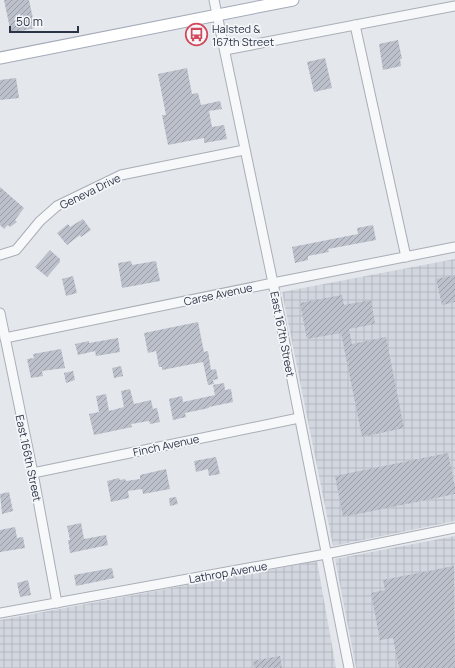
<svg xmlns="http://www.w3.org/2000/svg" width="455" height="668" viewBox="0 0 455 668" font-family="Manrope,sans-serif">
	<style>
		.industrial { fill: url(#industrial-grid) }
		.building { fill: url(#building-hatch) }
		.lines { fill: none; stroke-linecap: round; stroke-linejoin: round }
		.minor-casing { stroke: #a9aeb7; stroke-width: 11 }
		.major-casing { stroke: #a3abb8; stroke-width: 13 }
		.minor { stroke: #f7f8fa; stroke-width: 9 }
		.major { stroke: #fff; stroke-width: 11 }
		.labels { text-anchor: middle; dominant-baseline: central; stroke-width: 3.5; stroke-linejoin: round; paint-order: stroke }
		.poi-label { font-size: 11px; fill: #2b3445; stroke: #f4f6f9; text-anchor: start }
		.street-label { font-size: 11px; fill: #2b3445; stroke: #f4f6f9 }
	</style>
	<defs>
		<pattern id="industrial-grid" width="8" height="8" patternUnits="userSpaceOnUse"><rect width="8" height="8" fill="#d2d6de"/><path d="M0 4h8M4 0v8" fill="none" stroke="#b4b8c0"/></pattern>
		<pattern id="building-hatch" width="6" height="6" patternUnits="userSpaceOnUse"><rect width="6" height="6" fill="#bbc0ca"/><path d="M-1 1l2-2M0 6l6-6M5 7l2-2" fill="none" stroke="#989da6"/></pattern>
	</defs>
	<rect width="100%" height="100%" fill="#e4e7ec"/>
	<g class="industrial">
		<path d="M455,259V521L333,546L282,292Z"/>
		<path d="M455,536V668H356L335,559Z"/>
		<path d="M317,561L336,668H0V620Z"/>
	</g>
	<g class="building">
		<path d="M4,0H29L35,28L11,33Z"/>
		<path d="M398,40L402,59H400L401,66L383,70L379,44Z"/>
		<path d="M325,58L332,88L314,92L307,62Z"/>
		<path d="M187,68L192,94L198,93L201,105L220,101L222,109L209,111L212,127L224,125L227,139L204,143V138L168,145L162,115H166L158,74Z"/>
		<path d="M16,78L19,98L0,100V80Z"/>
		<path d="M0,187L24,208L15,220L17,222L10,227L8,225L4,229L0,225Z"/>
		<path d="M83,219L91,230L81,237L80,235L67,245L57,233L68,224L70,227Z"/>
		<path d="M373,225L376,240L328,249L329,252L308,256V260L295,263L292,247L358,234L357,228Z"/>
		<path d="M50,250L60,259V262L47,277L35,267Z"/>
		<path d="M131,261L132,265L156,261L160,281L122,288L118,263Z"/>
		<path d="M455,275V302L442,305L436,279Z"/>
		<path d="M73,276L77,293L66,296L62,279Z"/>
		<path d="M342,295L344,305L371,300L375,324L349,329L352,344L386,337L404,428L362,437L341,333L307,339L300,303Z"/>
		<path d="M198,322L204,352L208,351L211,370L216,369L218,379L213,380L214,384L208,385L203,362L162,370V367H159L156,351L148,353L144,333Z"/>
		<path d="M118,338L120,352L96,356L95,351L78,355L75,344L89,341V343Z"/>
		<path d="M61,349L65,368L42,371L43,376L31,378L27,359L34,358L33,354Z"/>
		<path d="M121,366L123,376L114,378L112,368Z"/>
		<path d="M73,371L75,380L66,383L64,373Z"/>
		<path d="M224,383L225,390L231,389L233,402L209,407V408L185,413L186,417L173,420L169,399L182,396L183,402L215,395L213,385Z"/>
		<path d="M130,389L134,404L151,400L153,409L157,408L160,422L150,424L149,421L131,424L132,427L94,435L89,414L99,412L96,396L106,394L109,411L124,407L121,391Z"/>
		<path d="M448,453L455,487V494L343,517L335,476Z"/>
		<path d="M216,457L220,474L209,476L208,469L196,472L194,461Z"/>
		<path d="M166,469L170,489L143,494L142,489L128,491L129,498L111,502L107,481L119,478L120,480L125,479L126,481L140,479V475Z"/>
		<path d="M9,492L13,511L2,514L0,494Z"/>
		<path d="M176,497L178,504L170,506L169,498Z"/>
		<path d="M81,523L84,539L106,535L108,545L70,553L68,540H70L67,526Z"/>
		<path d="M15,527L17,538L23,537L25,548L0,552V530Z"/>
		<path d="M454,566L455,668H399L393,638L380,640L371,593L385,590L383,580Z"/>
		<path d="M112,568L114,578L76,586L74,575Z"/>
		<path d="M28,580L31,595L20,597L17,583Z"/>
		<path d="M280,656L282,668H254L253,661Z"/>
	</g>
	<g class="lines">
		<defs>
			<g id="minor">
				<path d="M214,0L273,283L349,668"/>
				<path d="M355,25L406,257"/>
				<path d="M225,50L455,6"/>
				<path d="M0,255L16,250L40,221L57,206L121,175L244,150"/>
				<path d="M0,313L33,473L57,603"/>
				<path d="M5,338L273,283L455,247"/>
				<path d="M33,473L299,418"/>
				<path d="M0,613L326,554L455,528"/>
			</g>
			<path id="major" d="M0,58L293,0"/>
		</defs>
		<use href="#minor" class="minor-casing"/>
		<use href="#major" class="major-casing"/>
		<use href="#minor" class="minor"/>
		<use href="#major" class="major"/>
	</g>
	<defs>
		<symbol id="bus-ring" viewBox="-11 -11 22 22"><circle r="9.5" fill="#f4f6f9" stroke="#d1495b" stroke-width="1.5"/><path d="M-5-6H5V4H4V6H2V4H-2V6H-4V4H-5ZM-3.5-4V0h7V-4ZM-3.5 1.2v1.5H-2V1.2ZM2 1.2v1.5H3.5V1.2Z" fill="#d1495b"/></symbol>
	</defs>
	<g fill-rule="evenodd">
		<use href="#bus-ring" x="184" y="22" width="25" height="25"/>
	</g>
	<g class="labels">
		<g class="poi-label">
			<text x="212" y="28">Halsted &amp;<tspan x="212" dy="13">167th Street</tspan></text>
		</g>
		<g class="street-label">
			<text transform="translate(90 191) rotate(-26)">Geneva Drive</text>
			<text transform="translate(218 294) rotate(-12)">Carse Avenue</text>
			<text transform="translate(283 334) rotate(79)">East 167th Street</text>
			<text transform="translate(166 445) rotate(-12)">Finch Avenue</text>
			<text transform="translate(29 458) rotate(78)">East 166th Street</text>
			<text transform="translate(228 572) rotate(-10)">Lathrop Avenue</text>
		</g>
	</g>
	<path d="M10 26v6h68v-6" fill="none" stroke="#2b3445" stroke-width="2"/>
	<text x="16" y="26" font-size="12" fill="#2b3445" stroke="#f4f6f9" stroke-width="3" paint-order="stroke">50 m</text>
</svg>
